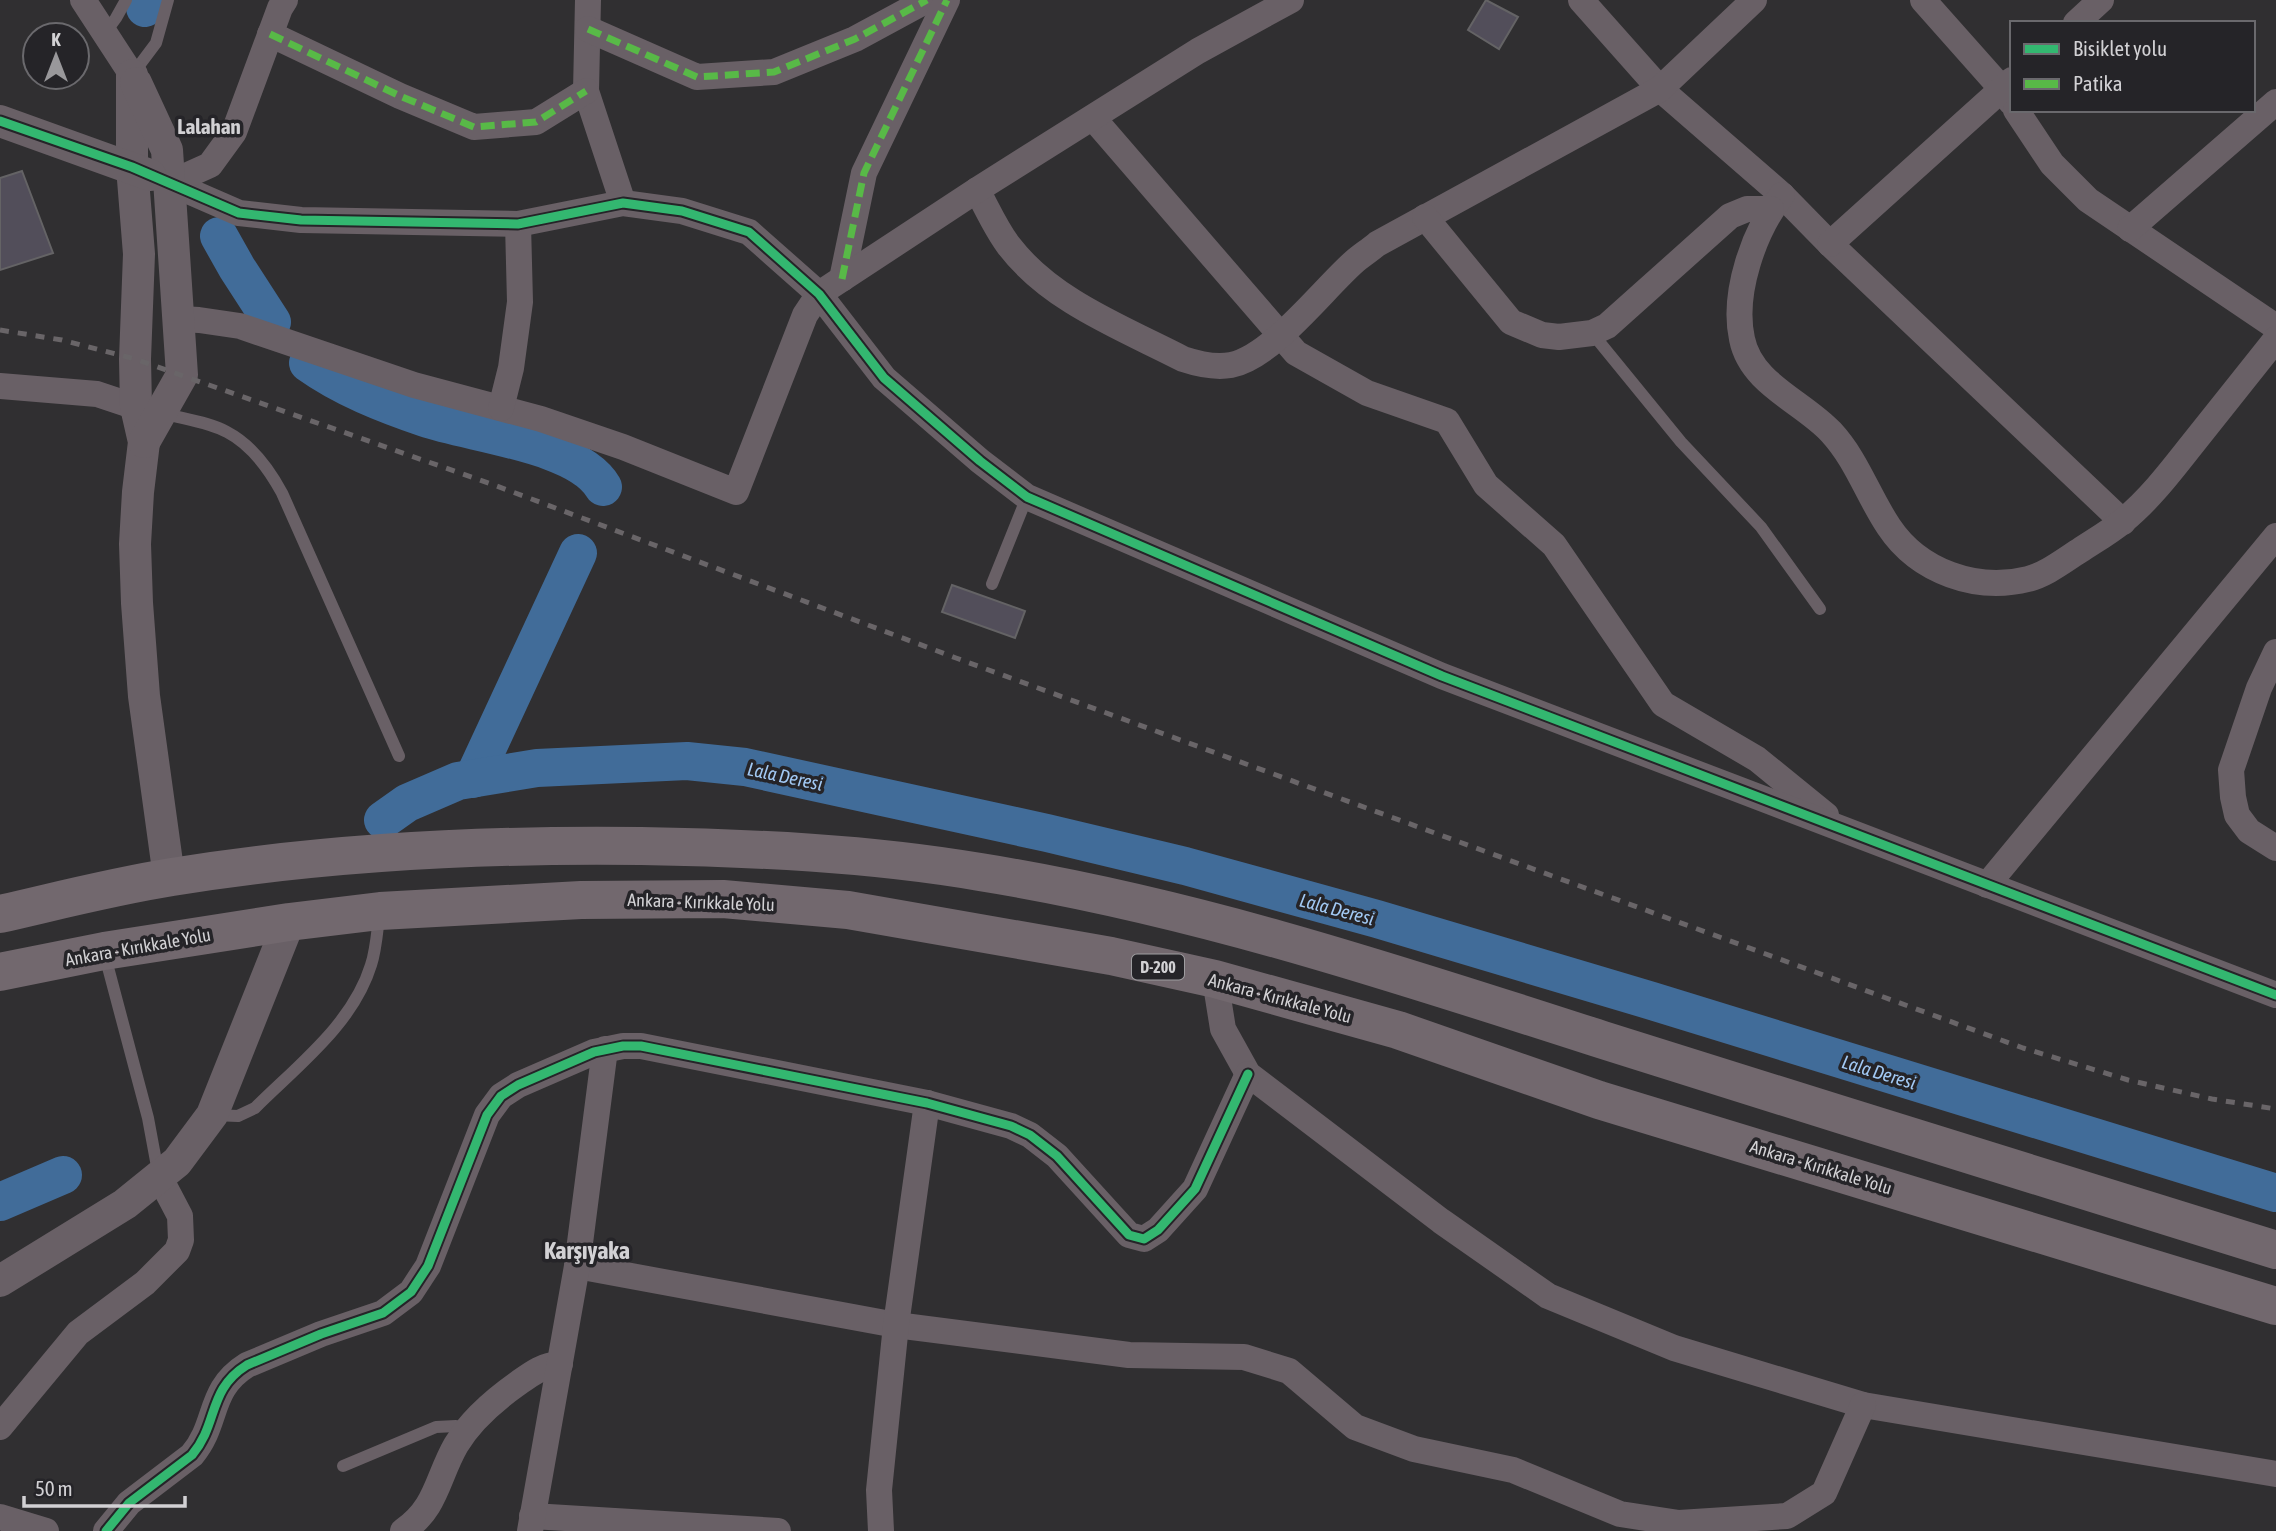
<svg xmlns="http://www.w3.org/2000/svg" width="2276" height="1531" viewBox="0 0 2276 1531" font-family="'Asap Condensed',sans-serif">
	<style>
		.lines { fill: none; stroke-linecap: round; stroke-linejoin: round }
		.river { stroke: #416c99; stroke-width: 38 }
		.building { fill: #524e5a; stroke: #646365; stroke-width: 2 }
		.service { stroke: #696066; stroke-width: 12 }
		.minor { stroke: #696066; stroke-width: 26 }
		.tertiary { stroke: #696066; stroke-width: 32 }
		.trunk { stroke: #72686e; stroke-width: 38 }
		.rail { stroke: #696568; stroke-width: 5; stroke-dasharray: 9 9; stroke-linecap: butt }
		.quiet { stroke: #58b947; stroke-width: 7; stroke-dasharray: 14 7; stroke-linecap: butt }
		.cycleway-casing { stroke: #252428; stroke-width: 13 }
		.cycleway { stroke: #33b770; stroke-width: 9 }
		.labels { text-anchor: middle; dominant-baseline: central; stroke-width: 7; stroke-linejoin: round; paint-order: stroke }
		.shield { fill: #252428; stroke: #9e9da0; stroke-width: 2 }
		.shield-label { font-size: 16px; font-weight: bold; fill: #d2d1d4 }
		.street-label { font-size: 18px; fill: #d2d1d4; stroke: #252428 }
		.water-label { font-size: 19px; font-style: italic; fill: #a2c9f4; stroke: #252428 }
		.quarter-label { font-size: 21px; font-weight: bold; fill: #d2d1d4; stroke: #252428 }
		.district-label { font-size: 24px; font-weight: bold; fill: #d2d1d4; stroke: #252428 }
	</style>
	<rect width="100%" height="100%" fill="#302f31"/>
	<g class="lines">
		<g class="river">
			<path d="M145,8L147,0"/>
			<path d="M219,236L237,268L272,322"/>
			<path d="M308,363C343,388 384,404 425,418C472,434 578,444 603,487"/>
			<path d="M473,779L578,553"/>
			<path d="M383,820L407,803L458,781L537,768L687,761L745,767L1047,833L1185,866L1377,919L1652,1001L2276,1193"/>
			<path d="M0,1202L63,1175"/>
		</g>
	</g>
	<g class="building">
		<path d="M1486,0L1518,17L1499,49L1468,30Z"/>
		<path d="M22,171L53,253L0,270V178Z"/>
		<path d="M952,585L1025,611L1015,638L942,612Z"/>
	</g>
	<g class="lines">
		<g class="service">
			<path d="M105,33L116,18L126,0"/>
			<path d="M132,75L156,43L168,0"/>
			<path d="M1592,333L1681,442L1761,527L1820,609"/>
			<path d="M162,413C183,419 209,422 227,432C252,445 269,469 282,493L399,756"/>
			<path d="M992,584L1027,497"/>
			<path d="M105,956L148,1118L158,1172"/>
			<path d="M213,1115L238,1116L255,1108C297,1066 353,1024 371,965C376,950 377,933 379,917"/>
			<path d="M343,1466L436,1427L456,1426L466,1430"/>
		</g>
		<g class="minor">
			<path d="M83,0L132,75"/>
			<path d="M588,0L586,91L623,203"/>
			<path d="M1581,0L1660,89L1782,195L1830,244L2123,522"/>
			<path d="M1923,0L2002,89L2011,102"/>
			<path d="M2076,23L2101,0"/>
			<path d="M588,29L697,77L774,72L855,39L927,0"/>
			<path d="M270,34L400,96L474,127L536,122L586,91"/>
			<path d="M2016,110L2052,164L2088,200L2276,327"/>
			<path d="M1093,118L1296,353L1367,393L1447,421L1486,485L1554,545L1663,704L1757,759L1826,815"/>
			<path d="M170,183L239,213L301,220L518,224L623,203L682,211L749,232L819,294L884,378L980,461L1027,497L1442,676L2276,995"/>
			<path d="M170,183L210,165L234,132L280,8L285,0"/>
			<path d="M977,190C987,208 996,229 1009,246C1051,301 1123,328 1183,359C1198,364 1214,368 1231,365C1272,357 1323,289 1355,261C1362,255 1370,250 1377,244L1660,89L1754,0"/>
			<path d="M1782,195C1754,231 1732,293 1742,339C1751,384 1802,401 1831,432C1857,460 1868,496 1889,527C1919,572 1977,592 2028,579C2047,574 2063,561 2079,551C2094,541 2110,532 2123,521C2150,499 2172,470 2194,442C2221,408 2249,373 2276,339"/>
			<path d="M1425,217L1511,322L1542,335L1559,337L1592,333L1607,326L1730,216L1747,209H1771"/>
			<path d="M2130,229L2276,102"/>
			<path d="M1830,244L2012,80"/>
			<path d="M842,279L864,173L947,0"/>
			<path d="M180,319L199,320L240,326L414,385L541,419L623,447L736,492L805,315L819,294L977,190L1198,51L1291,0"/>
			<path d="M0,386L97,394L136,407"/>
			<path d="M501,408L511,368L520,302L518,224"/>
			<path d="M2276,652L2259,688L2231,770L2233,797L2237,815L2249,831L2276,848"/>
			<path d="M1987,885L2276,536"/>
			<path d="M1215,979L1223,1029L1248,1074L1441,1221L1548,1296L1674,1348L1863,1405L2276,1474"/>
			<path d="M577,1266L896,1325L1129,1355L1244,1357L1289,1371L1355,1427L1414,1449L1513,1470L1620,1514L1679,1523L1787,1516L1824,1493L1863,1405"/>
			<path d="M0,1427L78,1333L145,1283L177,1251L181,1240L180,1216L159,1176"/>
			<path d="M532,1516L778,1531"/>
			<path d="M0,1517L46,1531"/>
			<path d="M106,1531L129,1503L192,1455C219,1423 207,1390 247,1365L321,1334L383,1313L411,1292L428,1266L487,1115L501,1096L518,1085L594,1052L623,1046H641L927,1103L1011,1126L1030,1135L1057,1156L1129,1235L1144,1239L1158,1230L1195,1189L1248,1074"/>
			<path d="M403,1531C437,1508 437,1478 456,1445C471,1420 493,1401 517,1384C531,1374 542,1365 560,1364"/>
			<path d="M530,1531L577,1266L605,1049"/>
			<path d="M881,1531L879,1490L896,1325L927,1103"/>
		</g>
		<g class="tertiary">
			<path d="M132,75V167L139,254L135,359L136,407L144,442L138,492L135,544L137,603L144,696L169,877"/>
			<path d="M136,83L167,150L182,375L144,442"/>
			<path d="M0,121L150,175"/>
			<path d="M0,1281L125,1204L177,1162L212,1115L289,922"/>
		</g>
		<g class="trunk">
			<path d="M0,914C57,901 115,886 172,877C327,852 484,844 641,846C754,848 868,853 980,872C1193,906 1398,974 1603,1040C1827,1111 2052,1180 2276,1250"/>
			<path d="M0,972L104,951L289,922L380,911L581,900L723,899L848,910L1111,956L1215,979L1398,1030L1599,1100L2276,1306"/>
		</g>
		<path class="rail" d="M0,330L62,340L135,359L494,485L956,658L2023,1048L2128,1080L2212,1099L2276,1109"/>
		<g class="quiet">
			<path d="M588,29L697,77L774,72L855,39L927,0"/>
			<path d="M270,34L400,96L474,127L536,122L586,91"/>
			<path d="M842,279L864,173L947,0"/>
		</g>
		<defs>
			<g id="cycleway">
				<path d="M0,121L132,167L239,213L301,220L518,224L623,203L682,211L749,232L819,294L884,378L980,461L1027,497L1442,676L2276,995"/>
				<path d="M106,1531L129,1503L192,1455C219,1423 207,1390 247,1365L321,1334L383,1313L411,1292L428,1266L487,1115L501,1096L518,1085L594,1052L623,1046H641L927,1103L1011,1126L1030,1135L1057,1156L1129,1235L1144,1239L1158,1230L1195,1189L1248,1074"/>
			</g>
		</defs>
		<use href="#cycleway" class="cycleway-casing"/>
		<use href="#cycleway" class="cycleway"/>
	</g>
	<g class="labels">
		<rect class="shield" x="1132" y="954.5" width="52" height="25" rx="5"/>
		<g class="shield-label">
			<text x="1158" y="967">D-200</text>
		</g>
		<g class="street-label">
			<text transform="translate(701 902) rotate(2)">Ankara - Kırıkkale Yolu</text>
			<text transform="translate(138 947) rotate(-10)">Ankara - Kırıkkale Yolu</text>
			<text transform="translate(1280 998) rotate(15)">Ankara - Kırıkkale Yolu</text>
			<text transform="translate(1821 1167) rotate(17)">Ankara - Kırıkkale Yolu</text>
		</g>
		<g class="water-label">
			<text transform="translate(785 776) rotate(12)">Lala Deresi</text>
			<text transform="translate(1337 909) rotate(15)">Lala Deresi</text>
			<text transform="translate(1879 1072) rotate(17)">Lala Deresi</text>
		</g>
		<g class="quarter-label">
			<text x="209" y="126">Lalahan</text>
		</g>
		<g class="district-label">
			<text x="587" y="1250">Karşıyaka</text>
		</g>
	</g>
	<rect x="2010" y="21" width="245" height="91" fill="#252428" stroke="#6a696d" stroke-width="2"/>
	<rect x="2024" y="44" width="35" height="10" fill="#33b770" stroke="#6a696d" stroke-width="2"/>
	<text x="2073" y="56" font-size="21" fill="#d2d1d4">Bisiklet yolu</text>
	<rect x="2024" y="79" width="35" height="10" fill="#58b947" stroke="#6a696d" stroke-width="2"/>
	<text x="2073" y="91" font-size="21" fill="#d2d1d4">Patika</text>
	<g transform="translate(56 56)"><circle r="33" fill="#252428" stroke="#6a696d" stroke-width="2"/>
	<path d="M0-5L12 26L0 18L-12 26Z" fill="#99989b"/>
	<text y="-10" font-size="19" font-weight="bold" text-anchor="middle" fill="#d2d1d4">K</text>
	</g>
	<path d="M24 1496v10h161v-10" fill="none" stroke="#d2d1d4" stroke-width="3.5"/>
	<text x="35" y="1496" font-size="21" fill="#d2d1d4" stroke="#252428" stroke-width="5" paint-order="stroke">50 m</text>
</svg>
